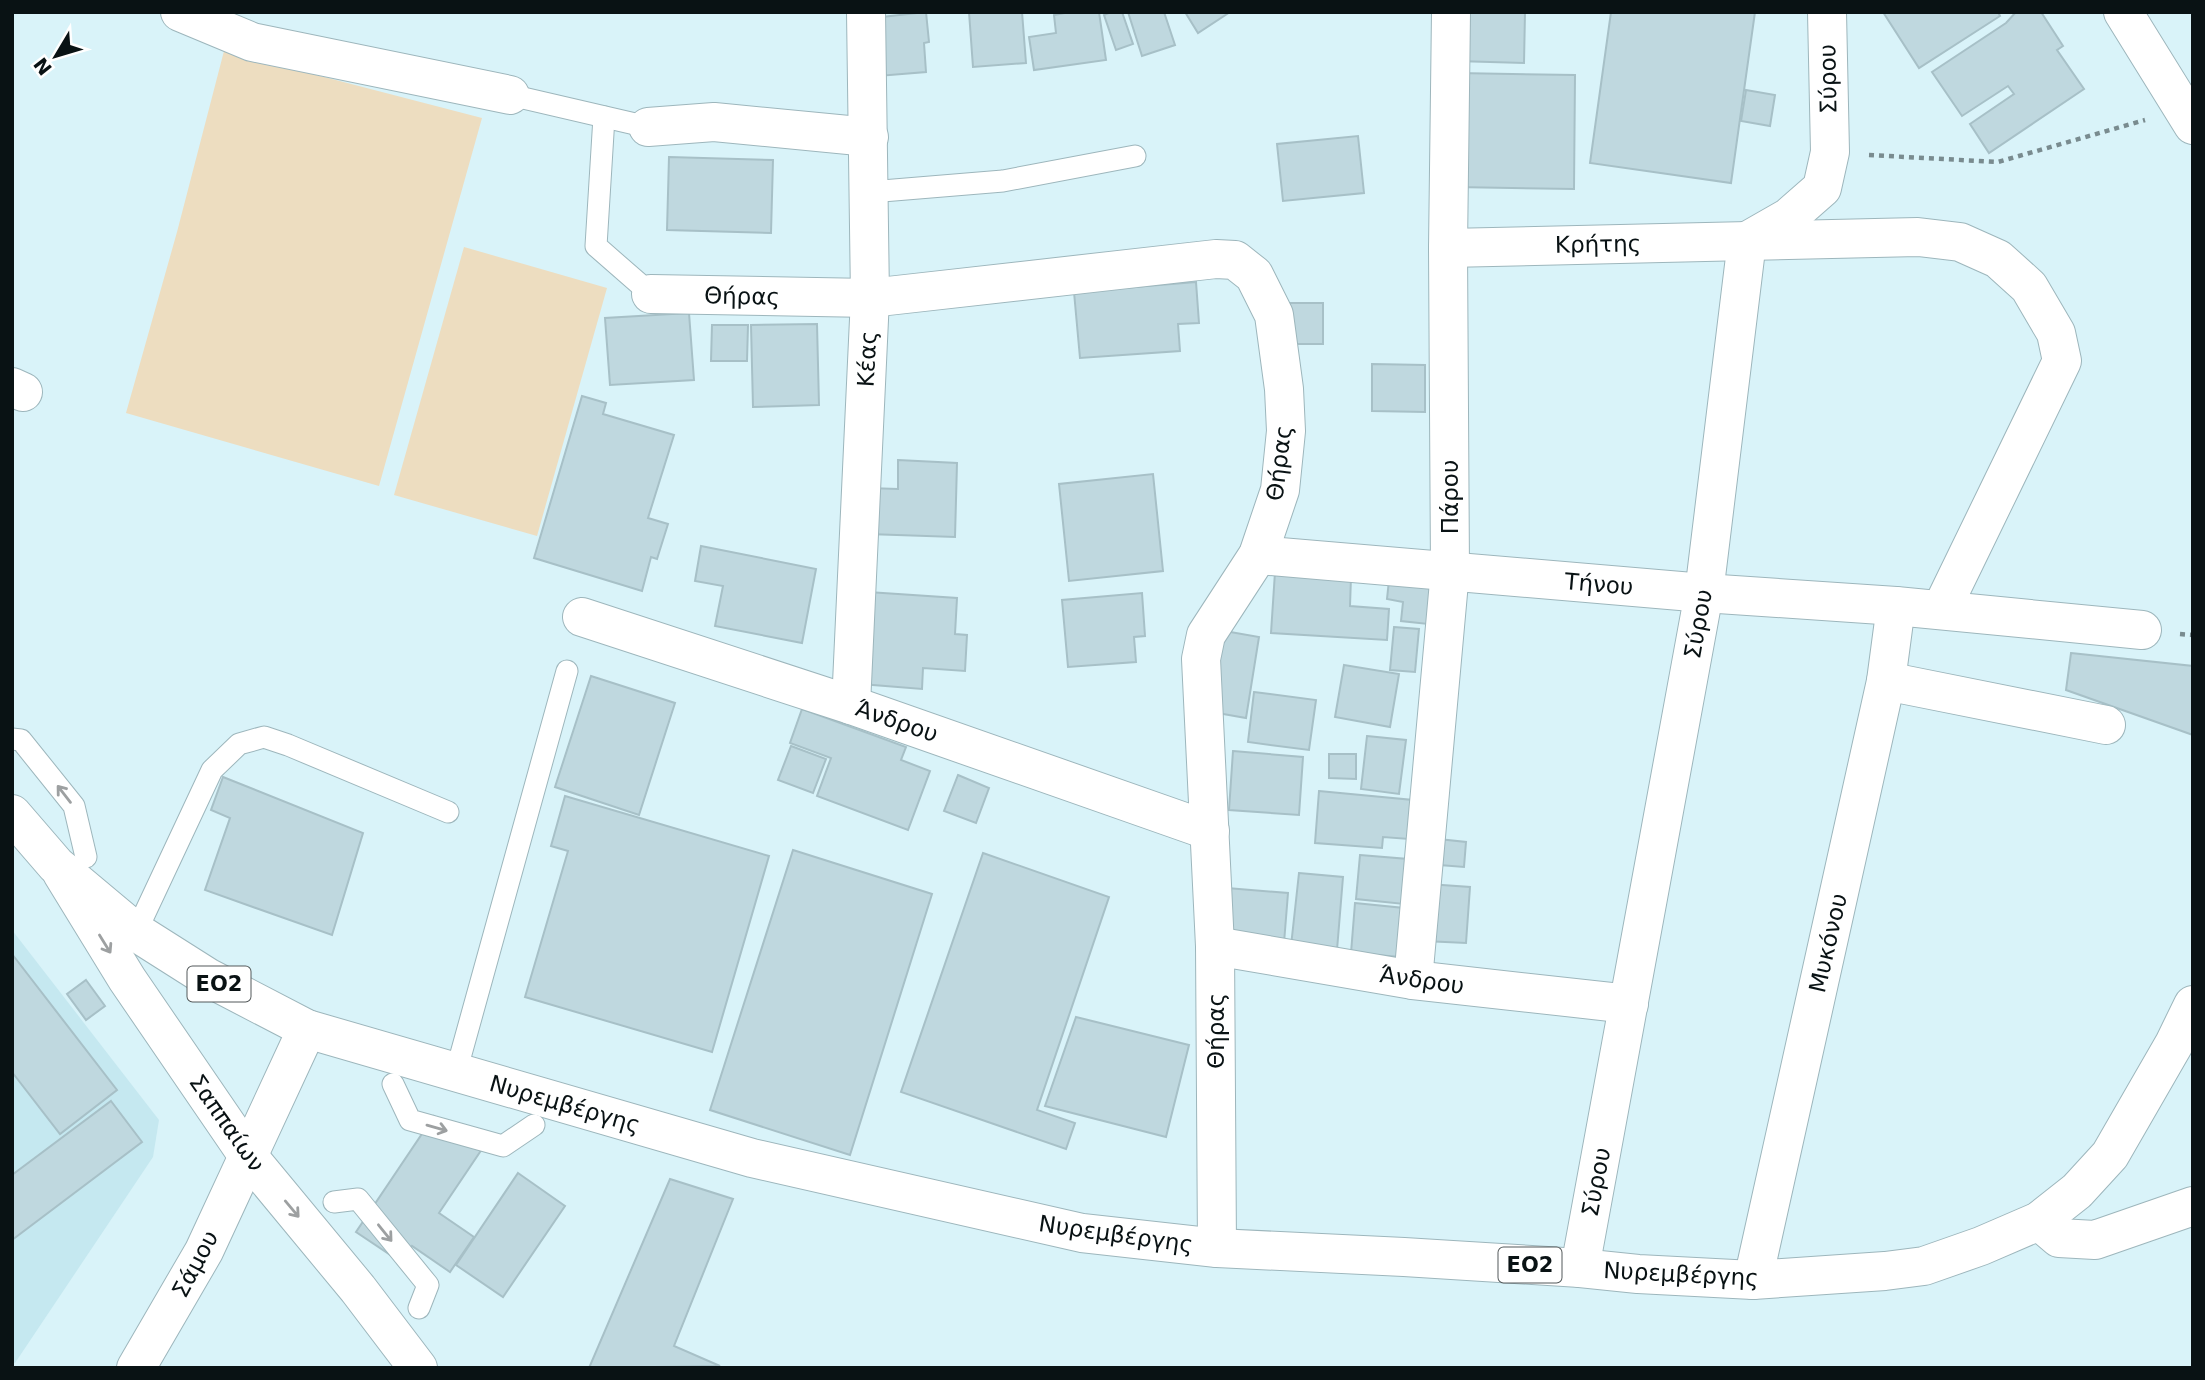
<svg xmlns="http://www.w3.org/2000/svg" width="2205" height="1380" viewBox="0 0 2205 1380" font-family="'DejaVu Sans',sans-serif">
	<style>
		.built { fill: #c5e8f0 }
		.green { fill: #edddc0 }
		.building { fill: #bfd8df; stroke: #a7c0c7; stroke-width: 2 }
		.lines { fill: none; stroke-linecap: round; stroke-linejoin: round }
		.lane-casing { stroke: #9db6bc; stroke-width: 23 }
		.street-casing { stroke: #9db6bc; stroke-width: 40 }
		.secondary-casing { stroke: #9db6bc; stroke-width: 40 }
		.primary-casing { stroke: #9db6bc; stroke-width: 40 }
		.path { stroke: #798b8f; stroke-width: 4.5; stroke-dasharray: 5 5; stroke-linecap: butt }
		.lane { stroke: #fff; stroke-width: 21 }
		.street { stroke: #fff; stroke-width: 38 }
		.secondary { stroke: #fff; stroke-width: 38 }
		.primary { stroke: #fff; stroke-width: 38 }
		.oneway { stroke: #9da0a1 }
		.labels { text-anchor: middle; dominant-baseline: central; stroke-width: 5; stroke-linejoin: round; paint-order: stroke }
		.shield { fill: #fff; stroke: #53595a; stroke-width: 2 }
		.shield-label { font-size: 21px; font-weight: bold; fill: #091214 }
		.street-label { font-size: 23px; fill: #091214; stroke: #fff }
	</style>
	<rect width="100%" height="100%" fill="#d9f3f9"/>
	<path class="built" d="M12,930L159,1120L153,1157L15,1363L12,1362Z"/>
	<g class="green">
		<path d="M224,51L482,118L379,486L126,413L177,232Z"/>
		<path d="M464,247L607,288L537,536L394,495Z"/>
	</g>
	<g class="building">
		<path d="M926,12L929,42L924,43L926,72L878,76L873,18Z"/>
		<path d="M969,12H1022L1026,63L973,67Z"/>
		<path d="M1070,12H1099L1106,60L1034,70L1029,37L1056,33L1054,15Z"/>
		<path d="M1111,12H1122L1133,44L1116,50L1104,15Z"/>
		<path d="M1128,12H1164L1175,45L1142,56Z"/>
		<path d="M1185,12H1230L1198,33Z"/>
		<path d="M1457,12H1525L1524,63L1456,61Z"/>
		<path d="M1611,12H1755L1731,183L1590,163Z"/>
		<path d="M1883,12H1998L2000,16L1919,68Z"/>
		<path d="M2016,12H2041L2063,46L2057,50L2084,89L1989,153L1970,124L2014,94L2008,86L1962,116L1932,72L2006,23Z"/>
		<path d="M1457,73L1575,75L1574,189L1455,187Z"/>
		<path d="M1746,90L1775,95L1770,126L1741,121Z"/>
		<path d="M1358,136L1364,193L1283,201L1277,144Z"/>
		<path d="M669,157L773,160L771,233L667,230Z"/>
		<path d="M1196,282L1199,323L1178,324L1180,351L1080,358L1074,292Z"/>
		<rect x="1287" y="303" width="36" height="41"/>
		<path d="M689,313L694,380L610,385L605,318Z"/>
		<path d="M817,324L819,405L753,407L751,325Z"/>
		<path d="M712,325H748L747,361H711Z"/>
		<path d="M1372,364L1425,365V412L1372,411Z"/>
		<path d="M582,396L606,403L603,414L674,435L648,518L668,524L657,559L651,557L642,591L534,558Z"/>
		<path d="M898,460L957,463L955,537L868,534L869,488L898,489Z"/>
		<path d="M1153,474L1163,571L1069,581L1059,484Z"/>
		<path d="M701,546L816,569L802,643L715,626L723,586L695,581Z"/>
		<path d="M1390,571L1434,577L1428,624L1401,621L1403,602L1387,599Z"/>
		<path d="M1275,572L1351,577L1350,606L1389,609L1387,640L1271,633Z"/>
		<path d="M868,592L957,598L955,634L967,635L965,671L923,668L922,689L861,684Z"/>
		<path d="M1142,593L1145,636L1134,637L1136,662L1068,667L1062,600Z"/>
		<path d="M1394,627L1419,629L1415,672L1390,670Z"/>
		<path d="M1219,630L1259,637L1246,718L1206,711Z"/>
		<path d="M2071,653L2193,666V735L2066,690Z"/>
		<path d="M1344,665L1399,674L1390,727L1335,717Z"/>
		<path d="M591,676L675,703L639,815L555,787Z"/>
		<path d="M1254,692L1316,700L1309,750L1248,742Z"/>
		<path d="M802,709L906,747L901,760L930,771L908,830L817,796L831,758L790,743Z"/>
		<path d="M1367,736L1406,740L1399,794L1361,789Z"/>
		<path d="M791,746L826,759L813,793L778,780Z"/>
		<path d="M1233,751L1303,757L1299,815L1229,810Z"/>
		<path d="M1329,754H1356V779L1329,778Z"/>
		<path d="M958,775L989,788L976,823L944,811Z"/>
		<path d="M223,777L363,833L332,935L205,890L230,818L211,810Z"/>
		<path d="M1319,791L1413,800L1409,839L1383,837L1382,848L1315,843Z"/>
		<path d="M565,796L769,856L712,1052L525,997L568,851L551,846Z"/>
		<path d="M1429,838L1466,842L1464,867L1427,864Z"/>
		<path d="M793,850L932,894L850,1155L710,1110Z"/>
		<path d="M983,853L1109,897L1037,1110L1075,1123L1066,1149L901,1092Z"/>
		<path d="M1360,855L1408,859L1404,904L1356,899Z"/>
		<path d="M1299,873L1343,877L1337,950L1291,946Z"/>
		<path d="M1428,884L1470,887L1466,943L1424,941Z"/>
		<path d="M1227,888L1288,893L1284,943L1224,938Z"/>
		<path d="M1355,903L1404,908L1401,957L1351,953Z"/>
		<path d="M12,954L117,1090L60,1134L12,1072Z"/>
		<path d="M86,980L105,1006L86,1020L67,994Z"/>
		<path d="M1076,1017L1189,1045L1166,1137L1045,1106Z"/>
		<path d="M111,1101L142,1142L12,1240V1175Z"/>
		<path d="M434,1116L482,1149L439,1213L474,1237L450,1272L412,1246L401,1262L356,1232Z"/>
		<path d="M518,1173L565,1206L503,1297L456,1265Z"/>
		<path d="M670,1179L733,1199L674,1346L720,1366L589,1368Z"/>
	</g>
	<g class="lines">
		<defs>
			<g id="lane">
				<path d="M510,95L648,127"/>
				<path d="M604,117L596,246L651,294"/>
				<path d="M870,192L1003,181L1135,156"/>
				<path d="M12,739L21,740L74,806L86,857"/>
				<path d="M136,932L212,770L239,744L264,737L288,745L448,812"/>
				<path d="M456,1072L567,671"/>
				<path d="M393,1084L410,1120L503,1146L534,1125"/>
				<path d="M334,1202L358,1199L428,1285L419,1308"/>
			</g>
			<g id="street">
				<path d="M180,12L252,42L510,95"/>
				<path d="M648,127L714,122L869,137"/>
				<path d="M1448,248L1918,237L1960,242L1998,259L2029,287L2056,333L2062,361L1941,610"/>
				<path d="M651,294L870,298L1216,259L1235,260L1254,275L1274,315L1284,389L1286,431L1280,490L1258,555L1206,635L1201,659L1215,946L1217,1248"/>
				<path d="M12,387L23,392"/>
				<path d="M1258,555L1704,593L1896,606L2142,630"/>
				<path d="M582,617L851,705L1210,831"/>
				<path d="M1886,681L2106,725"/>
				<path d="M851,705L870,298L866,12"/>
				<path d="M1215,946L1413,980L1629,1004"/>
				<path d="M1413,980L1450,571L1448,248L1451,12"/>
				<path d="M2039,1221L2059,1238L2095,1240L2193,1206"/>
				<path d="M1580,1268L1704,593L1747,241L1789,217L1822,188L1830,152L1827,12"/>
				<path d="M1753,1280L1886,681L1896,606"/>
				<path d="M136,1368L204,1251L307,1029"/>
			</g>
			<path id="secondary" d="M62,873L127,979L248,1156L358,1289L418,1368"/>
			<g id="primary">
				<path d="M2123,12L2193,125"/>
				<path d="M12,814L56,865L136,932L207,977L307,1029L752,1158L1082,1233L1217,1248L1404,1257L1580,1268L1638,1274L1753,1280L1885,1271L1924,1266L1981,1246L2039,1221L2077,1191L2110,1155L2174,1044L2193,1005"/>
			</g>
		</defs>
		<use href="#lane" class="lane-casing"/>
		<use href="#street" class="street-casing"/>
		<use href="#secondary" class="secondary-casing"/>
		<use href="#primary" class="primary-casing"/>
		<g class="path">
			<path d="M1869,155L1998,162L2145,120"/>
			<path d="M2180,634L2193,635"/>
		</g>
		<use href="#lane" class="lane"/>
		<use href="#street" class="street"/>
		<use href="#secondary" class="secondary"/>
		<use href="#primary" class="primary"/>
	</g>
	<defs><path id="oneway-shaft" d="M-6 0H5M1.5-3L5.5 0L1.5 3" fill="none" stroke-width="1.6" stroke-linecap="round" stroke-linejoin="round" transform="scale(1.75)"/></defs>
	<g class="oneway">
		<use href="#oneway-shaft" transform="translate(64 794) rotate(-128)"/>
		<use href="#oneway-shaft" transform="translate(105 944) rotate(58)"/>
		<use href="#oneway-shaft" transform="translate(437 1128) rotate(16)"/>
		<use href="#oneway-shaft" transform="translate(292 1209) rotate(50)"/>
		<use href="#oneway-shaft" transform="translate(385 1233) rotate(51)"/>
	</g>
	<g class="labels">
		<g class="shield">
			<rect x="187.5" y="966.5" width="63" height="35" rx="5"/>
			<rect x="1498.5" y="1247.5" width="63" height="35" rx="5"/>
		</g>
		<g class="shield-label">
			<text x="219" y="984">ΕΟ2</text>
			<text x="1530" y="1265">ΕΟ2</text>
		</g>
		<g class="street-label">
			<text transform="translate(1828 79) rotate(-91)">Σύρου</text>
			<text transform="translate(1598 244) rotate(-1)">Κρήτης</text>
			<text transform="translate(742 296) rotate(1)">Θήρας</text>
			<text transform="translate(867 359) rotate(-87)">Κέας</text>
			<text transform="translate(1279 463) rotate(-83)">Θήρας</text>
			<text transform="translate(1450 497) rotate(-90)">Πάρου</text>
			<text transform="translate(1599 584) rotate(5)">Τήνου</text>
			<text transform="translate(1698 624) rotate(-80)">Σύρου</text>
			<text transform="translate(897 721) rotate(19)">Άνδρου</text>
			<text transform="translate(1828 943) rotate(-77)">Μυκόνου</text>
			<text transform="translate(1422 980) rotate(8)">Άνδρου</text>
			<text transform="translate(1216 1031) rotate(-90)">Θήρας</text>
			<text transform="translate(565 1104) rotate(16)">Νυρεμβέργης</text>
			<text transform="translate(227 1123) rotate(55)">Σαππαίων</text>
			<text transform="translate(1596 1182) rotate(-79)">Σύρου</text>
			<text transform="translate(1116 1234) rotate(8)">Νυρεμβέργης</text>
			<text transform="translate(195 1264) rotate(-62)">Σάμου</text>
			<text transform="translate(1681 1274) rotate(3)">Νυρεμβέργης</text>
		</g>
	</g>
	<rect width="2205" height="1380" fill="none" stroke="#091214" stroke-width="28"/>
	<g transform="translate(56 56) rotate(232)" stroke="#ffffff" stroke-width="5" paint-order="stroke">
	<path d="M0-5L12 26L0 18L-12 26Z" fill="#091214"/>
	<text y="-10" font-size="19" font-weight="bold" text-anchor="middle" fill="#091214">N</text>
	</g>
</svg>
